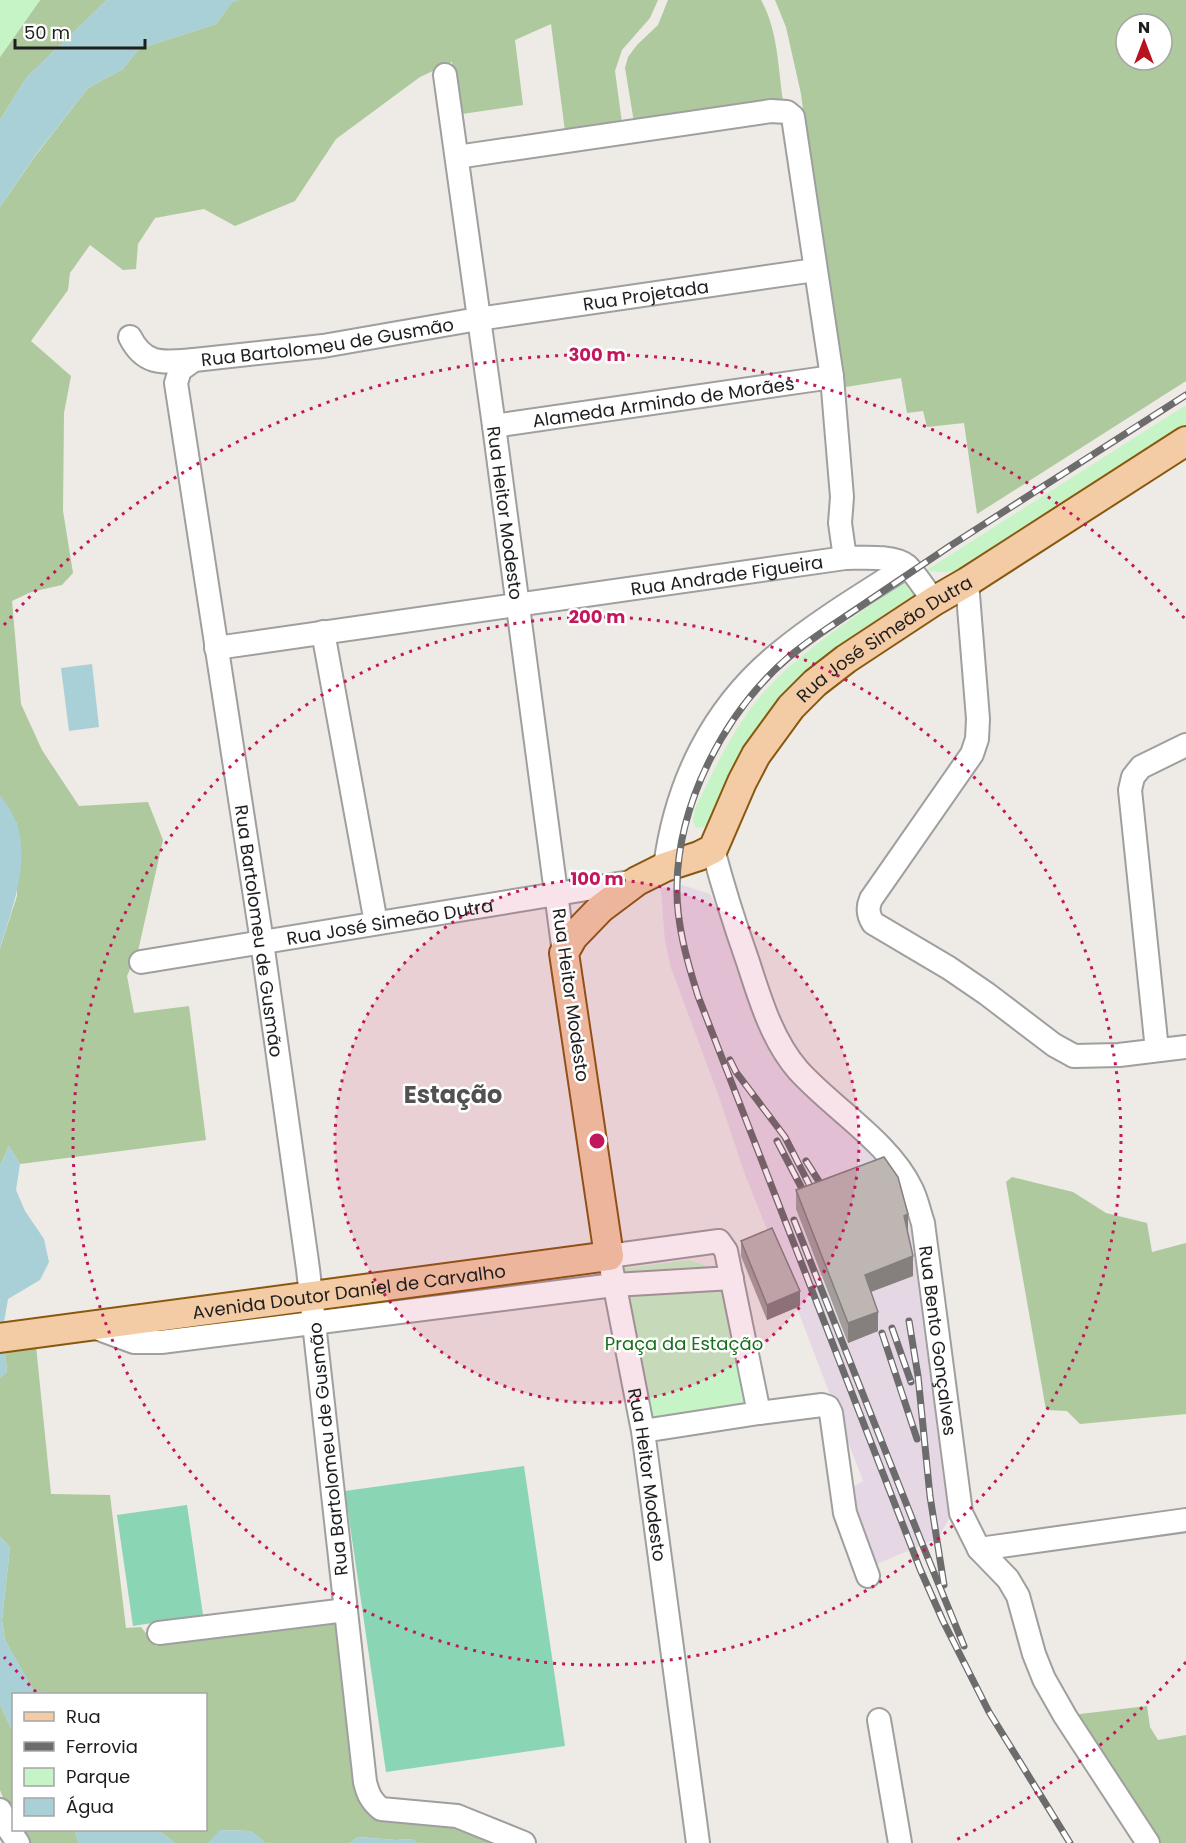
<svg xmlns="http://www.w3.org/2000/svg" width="1186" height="1843" viewBox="0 0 1186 1843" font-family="Poppins,sans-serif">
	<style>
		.industrial { fill: #e6d7e4 }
		.forest { fill: #adc99d; fill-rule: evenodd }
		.park { fill: #c6f4c6 }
		.pitch { fill: #8ad5b3 }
		.water { fill: #a9d0d7 }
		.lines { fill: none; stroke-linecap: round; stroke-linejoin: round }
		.minor-casing { stroke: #9f9f9f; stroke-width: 26 }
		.major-casing { stroke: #89580e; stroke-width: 32 }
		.minor { stroke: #fff; stroke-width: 22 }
		.major { stroke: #f3cca5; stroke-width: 28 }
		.rail-casing { stroke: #6c6c6c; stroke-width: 7 }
		.rail { stroke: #fff; stroke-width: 4.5; stroke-dasharray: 14; stroke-linecap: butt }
		.wall { fill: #a39d99 }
		.shaded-wall { fill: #857f7d }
		.building { fill: #beb6b2; stroke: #857f7d; stroke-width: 1.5 }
		.ring { fill: none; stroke: #c2185b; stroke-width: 3; stroke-dasharray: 3 6 }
		.labels { text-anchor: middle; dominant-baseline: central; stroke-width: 5; stroke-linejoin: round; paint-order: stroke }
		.street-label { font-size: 18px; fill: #1e1e1e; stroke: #fff }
		.park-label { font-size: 18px; fill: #167118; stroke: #fff }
		.district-label { font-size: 24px; font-weight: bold; fill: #515151; stroke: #fff }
		.centre { fill: #c2185b; stroke: #fff; stroke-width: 3 }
		.ring-label { font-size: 18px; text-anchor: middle; font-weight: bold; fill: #c2185b; stroke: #fff; stroke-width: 5; stroke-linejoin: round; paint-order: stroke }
	</style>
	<rect width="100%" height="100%" fill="#eeeae5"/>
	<path class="industrial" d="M660,878L710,894L720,915L754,1013L798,1081L895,1179L904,1200L910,1227L949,1519L938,1538L872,1566L846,1491L863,1481L797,1308L767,1320L740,1256L772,1242L746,1177L718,1094L671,968L665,941Z"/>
	<g class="forest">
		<path d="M40,0H107L26,78L0,120V57Z"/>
		<path d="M239,0H658L650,18L622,50L615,71L622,123L565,131L551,24L515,40L523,105L462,114L452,62L420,77L336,139L295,201L235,226L204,209L155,218L138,244L136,269L123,270L90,245L70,273L68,290L31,341L71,376L64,413L63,511L73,573L62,585L31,592L12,601L21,704L42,750L79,806L148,802L163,840L138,951L127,976L134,1013L189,1006L206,1140L20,1164L9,1146L0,1166V948L17,896V824L0,796V207L36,155L88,88L123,69L139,49L216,24L232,2Z"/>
		<path d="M668,0H761C778,30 778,68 783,101L634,122L625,68L628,57L637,45L658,25Z"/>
		<path d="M775,0H1186V381L977,514L964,423L927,427L923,411L907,413L901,378L840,388L801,94L786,27ZM1126,24H1162V60H1126Z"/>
		<path d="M1012,1177L1073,1192L1106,1213L1147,1223L1152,1252L1186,1243V1414L1080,1424L1067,1411L1046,1410L1006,1182Z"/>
		<path d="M36,1346L51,1494L110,1495L126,1628L141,1627L156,1646L336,1620L358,1797L456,1822L515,1843H417L412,1839L396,1840L358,1837L350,1843H265L251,1831L221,1830L208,1843H175L158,1830H206V1694H55L54,1693L34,1692L5,1640L2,1620L10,1547L0,1537V1378L7,1372L5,1351Z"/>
		<path d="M0,1705L13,1732V1824L0,1790Z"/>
		<path d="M1147,1706L1150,1727L1158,1740L1186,1735V1843H1158L1072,1715Z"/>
		<path d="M16,1830H74L79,1843H26Z"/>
	</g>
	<g class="park">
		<path d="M0,0H40L0,57Z"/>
		<path d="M1186,405V433L961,570L944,572L925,571Z"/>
		<path d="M907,583L914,585L916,593L912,601L786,695L767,716L749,741L711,820L704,827L696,828L693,821L695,809C712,774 728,739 751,708C787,659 852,620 900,584Z"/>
		<path d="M690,1260L709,1267L720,1278L746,1409L651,1423L621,1269Z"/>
	</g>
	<g class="pitch">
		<path d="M524,1466L565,1746L386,1772L345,1491Z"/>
		<path d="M187,1505L203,1615L133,1626L117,1515Z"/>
	</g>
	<g class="water">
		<path d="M107,0H239L232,2L216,24L139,49L123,69L88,88L37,153L0,207V120L26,78Z"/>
		<path d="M92,664L99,727L69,731L61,668Z"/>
		<path d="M0,796C40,839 15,900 0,948Z"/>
		<path d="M9,1146L20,1164L16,1190L25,1211L44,1239L49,1262L40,1280L8,1299L3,1328L7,1372L0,1378V1166Z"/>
		<path d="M0,1537L10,1547L2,1620L5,1640L34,1691L54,1693L55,1694H14L13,1732L0,1705Z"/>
		<path d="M74,1830H158L175,1843H79Z"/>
		<path d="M220,1830L251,1831L265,1843H208Z"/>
		<path d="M358,1837L396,1840L412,1839L417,1843H350Z"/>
	</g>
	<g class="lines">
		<defs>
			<g id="minor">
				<path id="s1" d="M445,75L494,426L564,953"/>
				<path d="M457,157L771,111L787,112L793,117L832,377L842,497L840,523L845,558"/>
				<path d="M130,337C145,367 165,362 194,360"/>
				<path id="s2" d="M494,426L832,377"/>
				<path d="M967,582L978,719L977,739L972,754L871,899C867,908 868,915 873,923L949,968L987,994L1054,1045L1074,1056L1119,1055L1186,1047"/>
				<path d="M323,632L376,923"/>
				<path id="s3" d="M216,648L845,558C861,558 895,555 907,566C916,574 926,591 934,601"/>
				<path id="s4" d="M713,849C723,887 735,925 748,962C760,999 772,1040 798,1070C832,1108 889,1142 911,1188C917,1199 919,1212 923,1223L961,1513L979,1549L1008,1579L1018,1596L1034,1654L1044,1679L1065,1716L1148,1843"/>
				<path d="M665,867C676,783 712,708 778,654C818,621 863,594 907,566"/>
				<path id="s5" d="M141,962L636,881"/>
				<path d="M1157,1050L1130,790L1133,777L1141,767L1186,745"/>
				<path d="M91,1326L134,1342H161L614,1285L732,1278"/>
				<path d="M759,1413L822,1405L828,1407L831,1413L845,1513L868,1576"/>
				<path id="s6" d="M643,1431L759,1413L726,1251L719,1241L609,1256L643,1431L698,1843"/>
				<path d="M979,1549L1186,1520"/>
				<path d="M159,1633L346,1610"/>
				<path d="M879,1720L900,1843"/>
				<path d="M0,1810L8,1828L18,1843"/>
				<path id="s7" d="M524,1843L457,1816L381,1809C371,1801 368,1794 365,1782L308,1269L262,942L176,383L180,370L194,360L323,346L478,319L815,270"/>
			</g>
			<g id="major">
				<path id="s8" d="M0,1338L609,1256L564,953L573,937L601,908L637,881L665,867L699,856L713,849L742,782L756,755L791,707L815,683L846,659L934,601L967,582L1186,441"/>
			</g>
		</defs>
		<use href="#minor" class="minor-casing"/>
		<use href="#major" class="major-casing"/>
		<use href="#minor" class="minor"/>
		<use href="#major" class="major"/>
		<defs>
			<g id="rail">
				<path d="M730,1060L736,1072L785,1137L816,1198"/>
				<path d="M777,1141L808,1200"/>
				<path d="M806,1161L827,1194"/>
				<path d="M794,1220L921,1541L964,1646"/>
				<path d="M909,1321L918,1376L930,1496L944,1585"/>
				<path d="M892,1328L911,1382"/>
				<path d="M882,1333L917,1439"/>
				<path d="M1070,1843L989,1712L943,1621L920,1569L698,996C687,961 676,923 677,886C678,802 726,710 790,656C809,640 831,626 852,612C885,590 917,568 950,546C1029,496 1107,445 1186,395"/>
			</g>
		</defs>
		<use href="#rail" class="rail-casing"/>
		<use href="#rail" class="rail"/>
	</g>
	<g class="wall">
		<path d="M796,1190L908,1233L913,1276L871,1292L878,1331L848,1343L796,1209Z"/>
		<path d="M741,1241L800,1306L767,1320L741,1256Z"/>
	</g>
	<g class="shaded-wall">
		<path d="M908,1214V1233L904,1235V1216Z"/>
		<path d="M913,1256V1276L865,1294V1275Z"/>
		<path d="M800,1291V1306L767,1320V1305Z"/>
		<path d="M878,1312V1331L848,1343V1323Z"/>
	</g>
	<g class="building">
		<path d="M884,1157L898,1177L908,1214L904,1216L913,1256L865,1275L878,1312L848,1323L796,1190Z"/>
		<path d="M772,1228L800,1291L767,1305L741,1241Z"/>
	</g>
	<circle cx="597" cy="1141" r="262" fill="#c2185b" fill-opacity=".12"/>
	<g class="ring">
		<circle cx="597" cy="1141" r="262"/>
		<circle cx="597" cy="1141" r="524"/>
		<path d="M1186 1662A786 786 0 0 1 954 1841M36 1692A786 786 0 0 1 4 1657M4 625A786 786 0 0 1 1186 620"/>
	</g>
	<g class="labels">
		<g class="street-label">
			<text stroke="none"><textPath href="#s7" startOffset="2080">Rua Projetada</textPath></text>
			<text stroke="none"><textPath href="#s7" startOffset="1758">Rua Bartolomeu de Gusmão</textPath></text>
			<text stroke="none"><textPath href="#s2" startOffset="171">Alameda Armindo de Morães</textPath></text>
			<text stroke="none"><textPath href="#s1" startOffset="442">Rua Heitor Modesto</textPath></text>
			<text stroke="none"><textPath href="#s3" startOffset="516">Rua Andrade Figueira</textPath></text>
			<text stroke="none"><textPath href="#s8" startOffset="1386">Rua José Simeão Dutra</textPath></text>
			<text stroke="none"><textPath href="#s5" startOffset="252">Rua José Simeão Dutra</textPath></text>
			<text transform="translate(259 931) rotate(82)">Rua Bartolomeu de Gusmão</text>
			<text transform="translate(571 995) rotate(82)">Rua Heitor Modesto</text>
			<text stroke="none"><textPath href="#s8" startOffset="352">Avenida Doutor Daniel de Carvalho</textPath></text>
			<text stroke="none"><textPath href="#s4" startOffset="558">Rua Bento Gonçalves</textPath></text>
			<text transform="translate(328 1449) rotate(-96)">Rua Bartolomeu de Gusmão</text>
			<text stroke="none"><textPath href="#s6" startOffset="628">Rua Heitor Modesto</textPath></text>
		</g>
		<g class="park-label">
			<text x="684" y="1343">Praça da Estação</text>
		</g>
		<g class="district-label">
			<text x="453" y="1094">Estação</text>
		</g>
	</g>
	<circle cx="597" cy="1141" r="9" class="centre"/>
	<g class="ring-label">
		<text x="597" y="361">300 m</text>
		<text x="597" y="623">200 m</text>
		<text x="597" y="885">100 m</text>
	</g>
	<rect x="12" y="1693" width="195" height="138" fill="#ffffff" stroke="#a5a5a5" stroke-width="1.5"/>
	<rect x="24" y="1712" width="30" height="9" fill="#f3cca5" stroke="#a5a5a5" stroke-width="1.5"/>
	<text x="66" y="1723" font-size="18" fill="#1e1e1e">Rua</text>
	<rect x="24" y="1742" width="30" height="9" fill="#6c6c6c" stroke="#a5a5a5" stroke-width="1.5"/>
	<text x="66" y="1753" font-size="18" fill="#1e1e1e">Ferrovia</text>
	<rect x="24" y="1768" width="30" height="18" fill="#c6f4c6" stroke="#a5a5a5" stroke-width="1.5"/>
	<text x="66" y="1783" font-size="18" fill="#1e1e1e">Parque</text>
	<rect x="24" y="1798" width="30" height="18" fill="#a9d0d7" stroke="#a5a5a5" stroke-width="1.5"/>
	<text x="66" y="1813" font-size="18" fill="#1e1e1e">Água</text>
	<g transform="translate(1144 42)"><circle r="28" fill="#ffffff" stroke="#a5a5a5" stroke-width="1.5"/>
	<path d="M0-4.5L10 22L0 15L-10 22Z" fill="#b8131e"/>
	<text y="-9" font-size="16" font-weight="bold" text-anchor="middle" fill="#1e1e1e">N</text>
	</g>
	<path d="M15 39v9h130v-9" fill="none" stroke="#1e1e1e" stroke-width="3"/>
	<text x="24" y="39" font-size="18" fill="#1e1e1e" stroke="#ffffff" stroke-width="4.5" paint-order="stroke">50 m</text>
</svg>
